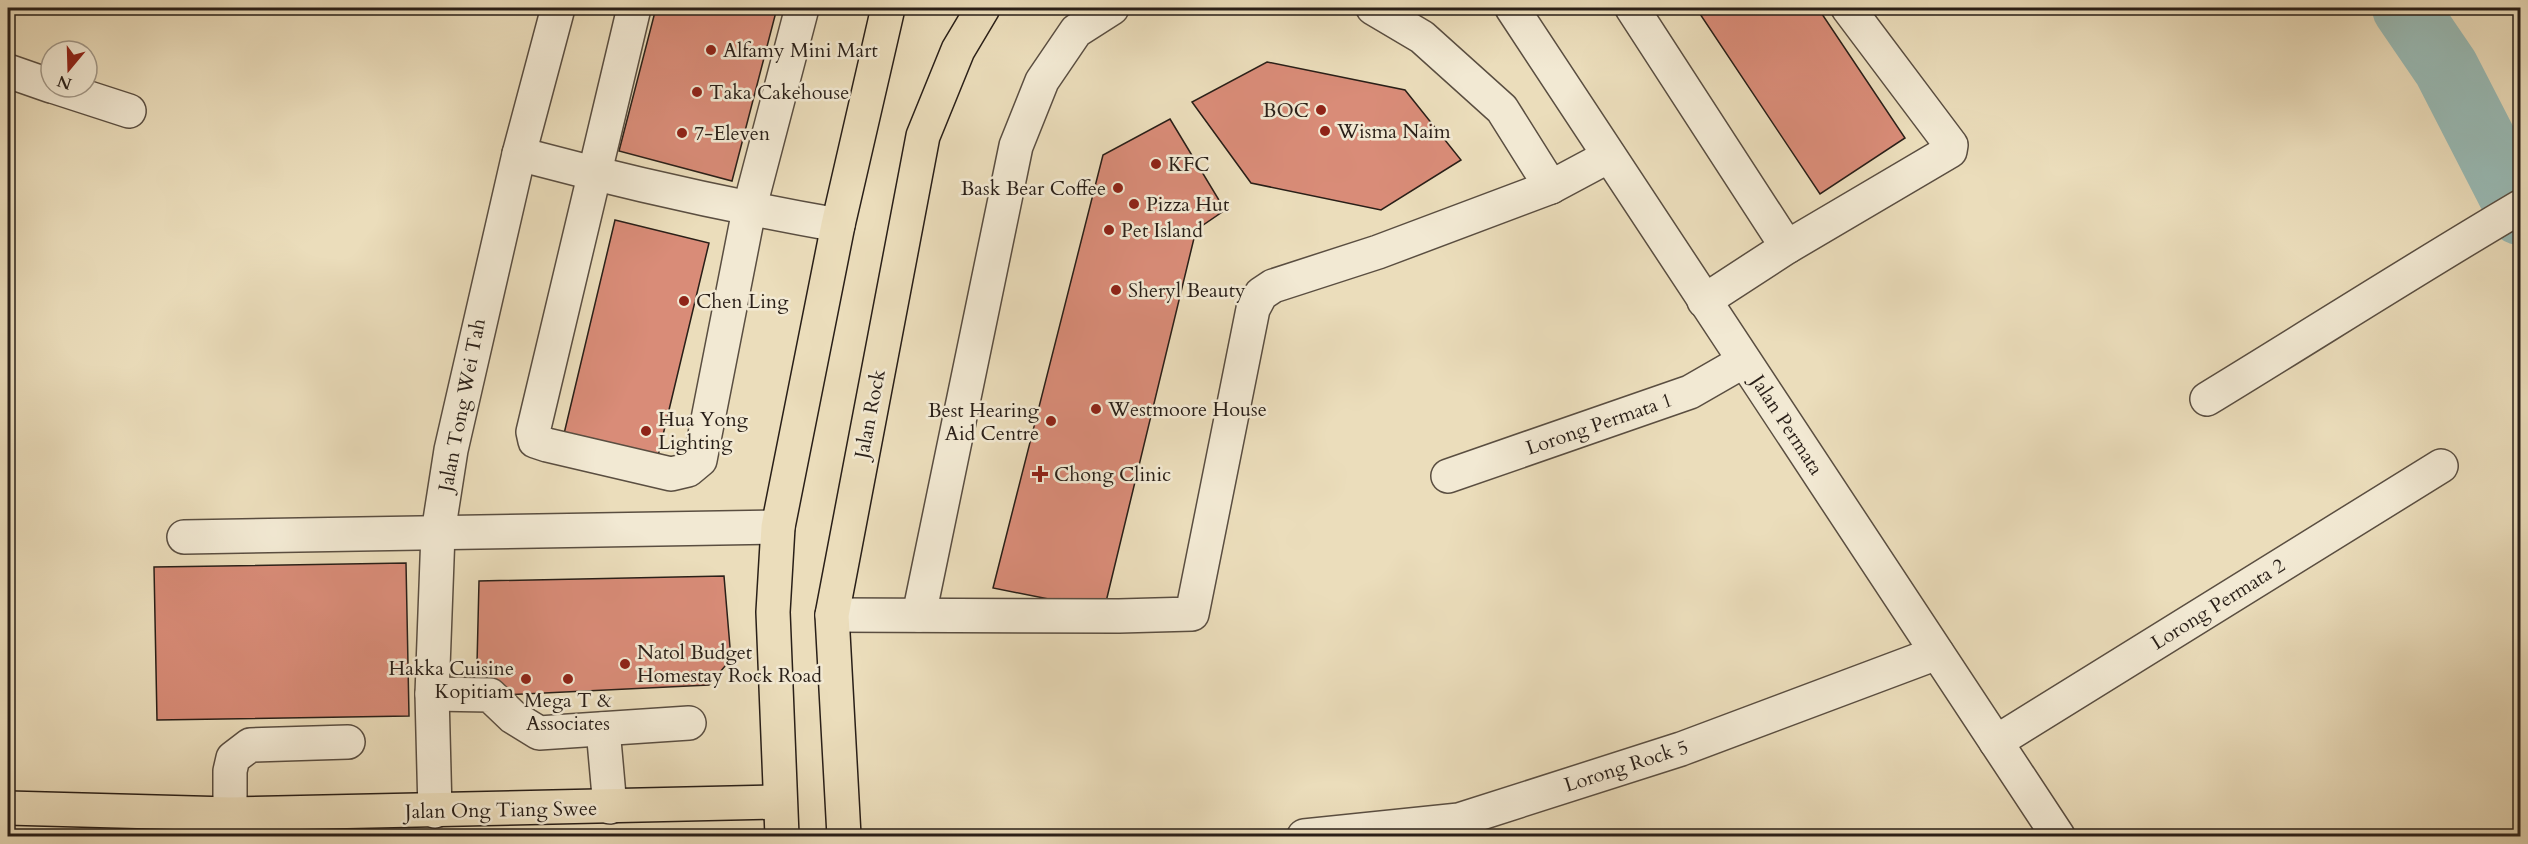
<svg xmlns="http://www.w3.org/2000/svg" width="2528" height="844" viewBox="0 0 2528 844" font-family="Cardo,serif">
	<style>
		.lines { fill: none; stroke-linecap: round; stroke-linejoin: round }
		.river { stroke: #99bbb6; stroke-width: 66 }
		.building { fill: #d98c78; stroke: #291f18; stroke-width: 1.5 }
		.minor-casing { stroke: #5a4e41; stroke-width: 36 }
		.major-casing { stroke: #291f18; stroke-width: 36 }
		.minor { stroke: #f2e9d3; stroke-width: 33 }
		.major { stroke: #ebddbb; stroke-width: 33 }
		.poi-dot { fill: #8f2418; stroke: #f2e9d3; stroke-width: 2 }
		.labels { text-anchor: middle; dominant-baseline: central; stroke-width: 5; stroke-linejoin: round; paint-order: stroke }
		.poi-label { font-size: 20px; fill: #291f18; stroke: #f2e9d3; text-anchor: start }
		.street-label { font-size: 20px; fill: #291f18; stroke: #f2e9d3 }
	</style>
	<rect width="100%" height="100%" fill="#ebddbb"/>
	<filter id="stains"><feTurbulence type="fractalNoise" baseFrequency=".00333" numOctaves="4"/><feColorMatrix values="0 0 0 0 .2 0 0 0 0 .09 0 0 0 0 .02 0 0 0 .5 -.17"/></filter>
	<radialGradient id="worn" r=".72"><stop offset=".6" stop-color="#630" stop-opacity="0"/><stop offset="1" stop-color="#630" stop-opacity=".3"/></radialGradient>
	<g class="lines">
		<path class="river" d="M2405,8L2446,68L2520,212"/>
	</g>
	<g class="building">
		<path d="M656,8H777L732,181L619,151Z"/>
		<path d="M1696,8H1818L1905,138L1820,194Z"/>
		<path d="M1267,62L1405,90L1461,160L1381,210L1251,183L1192,102Z"/>
		<path d="M1170,119L1225,210L1196,230L1104,610L993,588L1103,155Z"/>
		<path d="M615,220L709,243L657,460L563,438Z"/>
		<path d="M406,563L409,716L157,720L154,567Z"/>
		<path d="M724,576L731,659L709,685L501,695L477,664L479,581Z"/>
	</g>
	<g class="lines">
		<defs>
			<g id="minor">
				<path d="M634,8L533,432L535,441L547,445L671,474L688,470L700,460L749,210L802,8"/>
				<path d="M1373,8L1422,37L1502,109L1551,187"/>
				<path d="M1512,8L2058,836"/>
				<path d="M1632,8L1787,247"/>
				<path d="M8,71L51,86"/>
				<path d="M55,87L129,111"/>
				<path d="M519,154C624,182 730,206 838,225"/>
				<path d="M1704,301L1787,247L1950,151L1951,145L1848,8"/>
				<path d="M2207,399C2312,335 2415,269 2520,207"/>
				<path d="M1448,476L1690,392L1744,361"/>
				<path d="M184,537L778,527"/>
				<path d="M832,615L1119,616L1192,614L1253,309L1261,294L1273,286L1378,252L1551,187L1609,156"/>
				<path d="M919,615L1016,146L1042,81L1076,31L1112,8"/>
				<path d="M432,694L490,695L513,717L539,733L689,723"/>
				<path d="M603,729L610,807"/>
				<path d="M1996,742L2441,466"/>
				<path d="M435,811L432,694L438,533L451,450L519,154L558,8"/>
				<path d="M230,814V771L233,758L250,745L348,742"/>
				<path d="M1304,836L1459,820L1681,749L1937,653"/>
			</g>
			<g id="major">
				<path d="M8,808L230,814L779,802"/>
				<path d="M782,836L773,612L778,527L838,225L888,8"/>
				<path d="M844,836L832,615L923,136L958,50L983,8"/>
			</g>
		</defs>
		<use href="#minor" class="minor-casing"/>
		<use href="#major" class="major-casing"/>
		<use href="#minor" class="minor"/>
		<use href="#major" class="major"/>
	</g>
	<g class="poi-dot">
		<circle cx="711" cy="50" r="6"/>
		<circle cx="697" cy="92" r="6"/>
		<circle cx="1321" cy="110" r="6"/>
		<circle cx="1325" cy="131" r="6"/>
		<circle cx="682" cy="133" r="6"/>
		<circle cx="1156" cy="164" r="6"/>
		<circle cx="1118" cy="188" r="6"/>
		<circle cx="1134" cy="204" r="6"/>
		<circle cx="1109" cy="230" r="6"/>
		<circle cx="1116" cy="290" r="6"/>
		<circle cx="684" cy="301" r="6"/>
		<circle cx="1096" cy="409" r="6"/>
		<circle cx="1051" cy="421" r="6"/>
		<circle cx="646" cy="431" r="6"/>
		<path d="M1037 465h6v6h6v6h-6v6h-6v-6h-6v-6h6z"/>
		<circle cx="625" cy="664" r="6"/>
		<circle cx="526" cy="679" r="6"/>
		<circle cx="568" cy="679" r="6"/>
	</g>
	<g class="labels">
		<g class="poi-label">
			<text x="723" y="50">Alfamy Mini Mart</text>
			<text x="709" y="92">Taka Cakehouse</text>
			<text x="1309" y="110" text-anchor="end">BOC</text>
			<text x="1337" y="131">Wisma Naim</text>
			<text x="694" y="133">7-Eleven</text>
			<text x="1168" y="164">KFC</text>
			<text x="1106" y="188" text-anchor="end">Bask Bear Coffee</text>
			<text x="1146" y="204">Pizza Hut</text>
			<text x="1121" y="230">Pet Island</text>
			<text x="1128" y="290">Sheryl Beauty</text>
			<text x="696" y="301">Chen Ling</text>
			<text x="1108" y="409">Westmoore House</text>
			<text x="1039" y="410" text-anchor="end">Best Hearing<tspan x="1039" dy="23">Aid Centre</tspan></text>
			<text x="658" y="419">Hua Yong<tspan x="658" dy="23">Lighting</tspan></text>
			<text x="1054" y="474">Chong Clinic</text>
			<text x="637" y="652">Natol Budget<tspan x="637" dy="23">Homestay Rock Road</tspan></text>
			<text x="514" y="668" text-anchor="end">Hakka Cuisine<tspan x="514" dy="23">Kopitiam</tspan></text>
			<text x="568" y="700" text-anchor="middle">Mega T &amp;<tspan x="568" dy="23">Associates</tspan></text>
		</g>
		<g class="street-label">
			<text transform="translate(462 405) rotate(-79)">Jalan Tong Wei Tah</text>
			<text transform="translate(870 414) rotate(-79)">Jalan Rock</text>
			<text transform="translate(1599 424) rotate(-19)">Lorong Permata 1</text>
			<text transform="translate(1787 425) rotate(57)">Jalan Permata</text>
			<text transform="translate(2218 604) rotate(-32)">Lorong Permata 2</text>
			<text transform="translate(1626 766) rotate(-18)">Lorong Rock 5</text>
			<text transform="translate(501 810) rotate(-1)">Jalan Ong Tiang Swee</text>
		</g>
	</g>
	<rect width="2528" height="844" fill="none" stroke="#ebddbb" stroke-width="30"/>
	<rect x="9" y="9" width="2510" height="826" fill="none" stroke="#291f18" stroke-width="3"/>
	<rect x="15" y="15" width="2498" height="814" fill="none" stroke="#291f18" stroke-width="1.5"/>
	<g transform="translate(69 69) rotate(199)"><circle r="28" fill="#f2e9d3" stroke="#a29888" stroke-width="1.5"/>
	<path d="M0-4.5L10 22L0 15L-10 22Z" fill="#8f2418"/>
	<text y="-9" font-size="16" font-weight="bold" text-anchor="middle" fill="#291f18">N</text>
	</g>
	<rect width="100%" height="100%" filter="url(#stains)"/>
	<rect width="100%" height="100%" fill="url(#worn)"/>
</svg>
